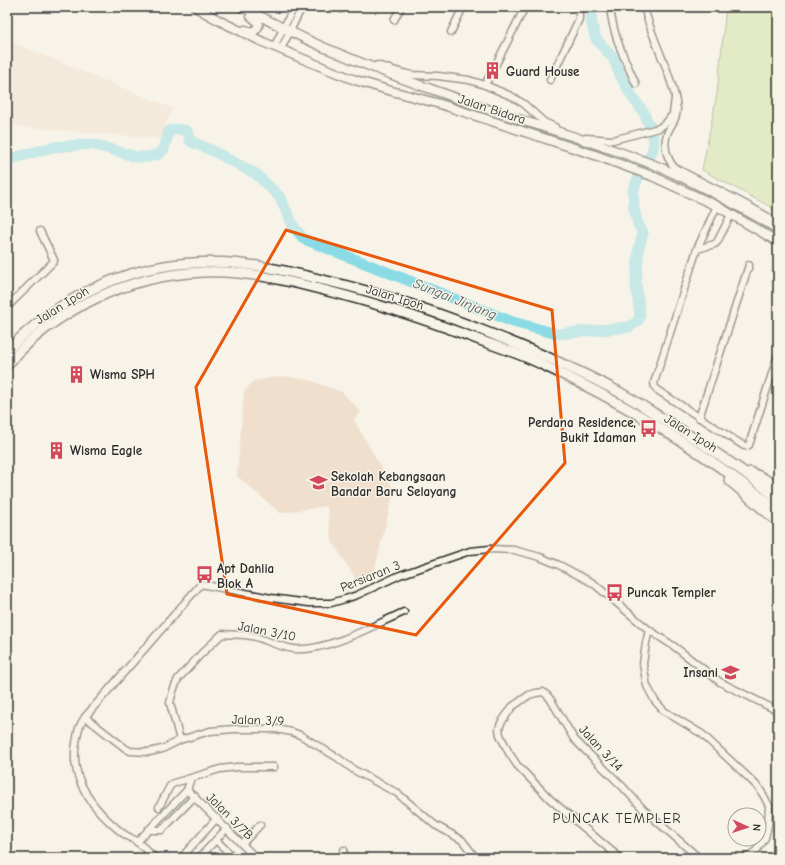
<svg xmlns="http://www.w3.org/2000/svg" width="785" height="865" viewBox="0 0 785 865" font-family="'Comic Neue',sans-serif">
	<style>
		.built { fill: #f0dfcd }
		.green { fill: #c7e39b; stroke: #798763 }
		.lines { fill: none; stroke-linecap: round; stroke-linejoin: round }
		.river { stroke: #8adbe5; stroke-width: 11 }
		.minor-casing { stroke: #2b2b2b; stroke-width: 9 }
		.major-casing { stroke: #2b2b2b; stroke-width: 11 }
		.highway-casing { stroke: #2b2b2b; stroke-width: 12 }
		.minor { stroke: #f7f3e8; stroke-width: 6 }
		.major { stroke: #f7f3e8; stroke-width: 8 }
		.highway { stroke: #f7f3e8; stroke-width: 9 }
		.marked { fill: none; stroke: #e8590c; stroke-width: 3; stroke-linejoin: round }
		.labels { text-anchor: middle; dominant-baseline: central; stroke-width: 3; stroke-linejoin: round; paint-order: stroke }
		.poi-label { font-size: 13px; font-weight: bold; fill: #2b2b2b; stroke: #f7f3e8; text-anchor: start }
		.street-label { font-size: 13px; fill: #2b2b2b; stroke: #f7f3e8 }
		.water-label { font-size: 14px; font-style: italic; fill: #43575a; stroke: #f7f3e8 }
		.neighbourhood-label { font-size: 14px; letter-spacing: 1px; fill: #2b2b2b; stroke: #f7f3e8 }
	</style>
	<rect width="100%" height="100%" fill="#f7f3e8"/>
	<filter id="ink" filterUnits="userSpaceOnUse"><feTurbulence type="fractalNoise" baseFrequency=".025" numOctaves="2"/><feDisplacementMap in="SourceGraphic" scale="8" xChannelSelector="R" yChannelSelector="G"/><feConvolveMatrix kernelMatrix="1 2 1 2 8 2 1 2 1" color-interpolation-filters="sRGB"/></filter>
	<g filter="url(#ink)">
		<g class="built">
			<path d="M7,40L172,108L161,139L12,126L7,124Z"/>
			<path d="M283,376L309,380L342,392L361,412L354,420L394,490L373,577L358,583L332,541L327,506L280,513L237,476L244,392L253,381Z"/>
		</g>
		<path class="green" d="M726,7H778V211L702,170L717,94Z"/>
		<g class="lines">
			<path class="river" d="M7,160L53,147L92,144L137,157H148L159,154L164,149L169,131L178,129L187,131L189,136L190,141L213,151L256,174L279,196L294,227L304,239L513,322L557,334L629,327L638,321L640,315L636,284L639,247L643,233L638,224L634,209L633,191L639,176L652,152L654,142L653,135L644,113L633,98L620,75L613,58L596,39L591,21L593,7"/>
			<defs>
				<g id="minor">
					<path d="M610,7C613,36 624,58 636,84"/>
					<path d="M644,7C649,27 657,46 665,65C670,79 676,93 677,109C677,120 671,124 667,134C663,145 667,160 675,168C709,186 745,202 778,223"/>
					<path d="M341,9L342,7"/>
					<path d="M394,20L401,7"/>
					<path d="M451,32L463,7"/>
					<path d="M274,47L294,7"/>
					<path d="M281,49L302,7"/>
					<path d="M377,65L403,73L412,75L438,76L469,80L485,85L511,96L524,104L544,122L555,127"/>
					<path d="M495,66L525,7"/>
					<path d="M550,80L579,19V14L577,7"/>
					<path d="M485,85L490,75"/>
					<path d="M586,138L613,140L659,128L666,123L673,114L675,98"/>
					<path d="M717,206L697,249L654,383L655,387L657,390L744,446H747L749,445L778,355"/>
					<path d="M697,249L715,244L717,242L731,215"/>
					<path d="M7,307L54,261V260L40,231"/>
					<path d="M699,418L749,265"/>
					<path d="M649,630L646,643L643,664L647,686L655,701L664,711L702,734L749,778L759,788L765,798L769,806L768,825L765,838L756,851L745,858"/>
					<path d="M85,717L125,748L130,751L149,752L162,749L180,740L210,731L234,729H276L292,732L300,735L338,758L354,770L397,793L435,825L462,840L476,858"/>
					<path d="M180,740L170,703L173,691L178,679L201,654L222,634C233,635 245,634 256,637C268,641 280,647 294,649C327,652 374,625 404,612"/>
					<path d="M187,790L256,858"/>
					<path d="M159,807L170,786L174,783L191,778L220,769L237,767H274"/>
					<path d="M148,830H162L195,796"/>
					<path d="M216,840L234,858"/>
					<path d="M137,842L187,790L191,778"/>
					<path d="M242,844L260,825"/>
					<path d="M155,858C149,853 143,846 137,842C132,838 126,836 121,832C94,810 69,780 76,743C78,732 78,727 85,717L201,584L271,598L309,603H331L345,599L357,595L400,575L470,551L490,549L514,550L540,557L559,565L593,583L649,630L675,647L720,682L778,711"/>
					<path d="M181,858L217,818"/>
					<path d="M199,858L227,828"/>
					<path d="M341,858L344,850"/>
					<path d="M620,858L551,800L517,765L509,753L500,735L499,729L501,723L512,707L529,695L536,693L543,692L547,695L551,700L574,739L583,748L623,787L644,810L699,858"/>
				</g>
				<g id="major">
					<path d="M195,7L220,21L263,42L327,69L355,80L388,90L440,104L595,155L652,176L717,206L778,242"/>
					<path d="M242,7C269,21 296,35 323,47C363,64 404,80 445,94C474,105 504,115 534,124C575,137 617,150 657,166C699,184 739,206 778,229"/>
					<path d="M245,30L253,32C257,29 259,27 258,22L251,16"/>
				</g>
				<g id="highway">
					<path d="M7,351C56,300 122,267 192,263C238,259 283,270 327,281C384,294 440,313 494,335C537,352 578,370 619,392C641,404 662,419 684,432C716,453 750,474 778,499"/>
					<path d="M7,365C56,308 129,275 203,272C250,270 298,283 343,295C392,308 438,324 485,342C504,349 523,355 541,364C626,403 705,453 778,510"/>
					<path d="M750,472L761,477L778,487"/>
					<path d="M729,480L778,522"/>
				</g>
			</defs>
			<use href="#minor" class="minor-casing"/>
			<use href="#major" class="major-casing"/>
			<use href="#highway" class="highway-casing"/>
			<use href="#minor" class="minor"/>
			<use href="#major" class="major"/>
			<use href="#highway" class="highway"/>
		</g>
	</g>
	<path d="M0 0H785V865H0ZM286,230L552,310L565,463L416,635L227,594L196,387Z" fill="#f7f3e8" fill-opacity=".55" fill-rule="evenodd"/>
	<path class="marked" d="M286,230L552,310L565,463L416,635L227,594L196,387Z"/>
	<defs>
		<symbol id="building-bare" viewBox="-9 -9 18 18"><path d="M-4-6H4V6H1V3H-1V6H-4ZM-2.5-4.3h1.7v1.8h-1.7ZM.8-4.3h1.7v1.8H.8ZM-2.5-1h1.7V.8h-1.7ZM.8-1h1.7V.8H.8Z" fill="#d1495b" stroke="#f7f3e8" stroke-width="2.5" paint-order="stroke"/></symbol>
		<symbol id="bus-bare" viewBox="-9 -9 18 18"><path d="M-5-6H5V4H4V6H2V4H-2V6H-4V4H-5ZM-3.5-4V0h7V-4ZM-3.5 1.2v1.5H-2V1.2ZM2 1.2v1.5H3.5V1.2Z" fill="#d1495b" stroke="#f7f3e8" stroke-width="2.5" paint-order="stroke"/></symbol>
		<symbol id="school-bare" viewBox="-9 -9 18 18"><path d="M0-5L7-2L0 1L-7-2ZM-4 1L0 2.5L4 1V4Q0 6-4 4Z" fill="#d1495b" stroke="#f7f3e8" stroke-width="2.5" paint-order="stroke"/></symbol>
	</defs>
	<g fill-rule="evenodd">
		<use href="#building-bare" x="480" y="58" width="25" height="25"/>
		<use href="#building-bare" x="64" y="362" width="25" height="25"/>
		<use href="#bus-bare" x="636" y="416" width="25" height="25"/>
		<use href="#building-bare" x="44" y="438" width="25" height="25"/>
		<use href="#school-bare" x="306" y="470" width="25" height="25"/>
		<use href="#bus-bare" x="192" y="562" width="25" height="25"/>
		<use href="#bus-bare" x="602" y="580" width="25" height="25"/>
		<use href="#school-bare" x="718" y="660" width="25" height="25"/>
	</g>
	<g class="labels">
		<g class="poi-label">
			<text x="506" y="71">Guard House</text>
			<text x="90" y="374">Wisma SPH</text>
			<text x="636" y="422" text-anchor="end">Perdana Residence,<tspan x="636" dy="15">Bukit Idaman</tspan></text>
			<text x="70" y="450">Wisma Eagle</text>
			<text x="331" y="476">Sekolah Kebangsaan<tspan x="331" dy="15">Bandar Baru Selayang</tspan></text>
			<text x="217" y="568">Apt Dahlia<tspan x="217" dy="15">Blok A</tspan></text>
			<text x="627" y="592">Puncak Templer</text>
			<text x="718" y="672" text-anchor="end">Insani</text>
		</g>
		<g class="street-label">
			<text transform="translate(492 109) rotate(18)">Jalan Bidara</text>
			<text transform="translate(395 297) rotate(17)">Jalan Ipoh</text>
			<text transform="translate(62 305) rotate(-32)">Jalan Ipoh</text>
			<text transform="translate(691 433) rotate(32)">Jalan Ipoh</text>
			<text transform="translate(370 576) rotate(-22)">Persiaran 3</text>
			<text transform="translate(267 631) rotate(11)">Jalan 3/10</text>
			<text transform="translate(258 720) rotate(2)">Jalan 3/9</text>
			<text transform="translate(601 748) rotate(47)">Jalan 3/14</text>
			<text transform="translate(230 816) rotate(45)">Jalan 3/7B</text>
		</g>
		<g class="water-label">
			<text transform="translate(455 299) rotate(22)">Sungai Jinjang</text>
		</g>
		<g class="neighbourhood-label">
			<text x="617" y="818">PUNCAK TEMPLER</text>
		</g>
	</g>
	<rect width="785" height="865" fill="none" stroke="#f7f3e8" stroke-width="24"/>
	<rect x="12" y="12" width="761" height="841" fill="none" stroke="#2b2b2b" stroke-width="1.5" filter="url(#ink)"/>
	<g transform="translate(747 827) rotate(93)"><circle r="19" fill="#f7f3e8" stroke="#a5a39c"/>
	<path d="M0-3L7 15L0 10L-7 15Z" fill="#d1495b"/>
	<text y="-6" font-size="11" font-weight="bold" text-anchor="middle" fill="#2b2b2b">N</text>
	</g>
</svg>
